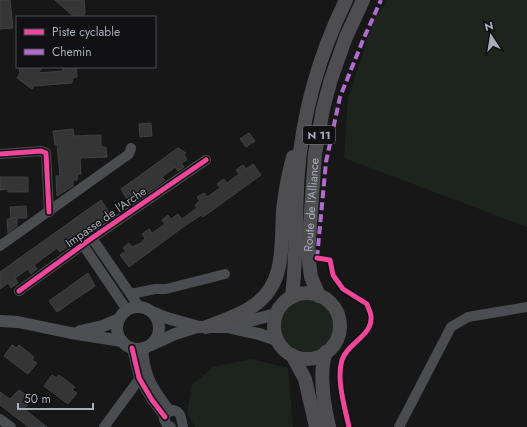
<svg xmlns="http://www.w3.org/2000/svg" width="527" height="427" viewBox="0 0 527 427" font-family="Jost,sans-serif">
	<style>
		.green { fill: #1d241e }
		.building { fill: #353536; stroke: #3f4043 }
		.lines { fill: none; stroke-linecap: round; stroke-linejoin: round }
		.minor { stroke: #4b4c50; stroke-width: 10 }
		.major { stroke: #4d4f52; stroke-width: 12 }
		.highway { stroke: #4e4e51; stroke-width: 14 }
		.quiet { stroke: #b06ccc; stroke-width: 4; stroke-dasharray: 8 4; stroke-linecap: butt }
		.cycleway-casing { stroke: #111113; stroke-width: 8 }
		.cycleway { stroke: #ed469a; stroke-width: 5 }
		.labels { text-anchor: middle; dominant-baseline: central; stroke-width: 3; stroke-linejoin: round; paint-order: stroke }
		.shield { fill: #111113; stroke: #7b7e86; stroke-width: 1 }
		.shield-label { font-size: 11px; font-weight: bold; fill: #a8adb8 }
		.street-label { font-size: 12px; fill: #a8adb8; stroke: #111113 }
	</style>
	<rect width="100%" height="100%" fill="#171717"/>
	<g class="green">
		<path d="M388,0H527V227L344,158L348,98L374,20Z"/>
		<circle cx="307" cy="326" r="26"/>
		<path d="M251,359L288,368L293,427H195L187,413L192,385L213,367Z"/>
	</g>
	<g class="building">
		<path d="M0,0H10L13,28L0,29Z"/>
		<path d="M55,0H84L85,13L82,17H74Z"/>
		<path d="M19,67H43L38,73L63,71V67H76L77,77L73,78L72,83L34,86L32,89L17,78L20,73Z"/>
		<path d="M151,123L152,136L140,137L139,124Z"/>
		<path d="M73,129L74,136L101,135V147H106L107,157L80,158L81,174H78L77,180H73V186L57,196L56,176H60L57,144L55,145L53,131Z"/>
		<path d="M249,133L255,141L246,147L240,139Z"/>
		<path d="M178,148L186,153L184,154L187,160L181,163L184,167L178,171L175,167L162,177L165,180L138,199L136,195L128,201L121,189Z"/>
		<path d="M253,164L261,175L203,217L201,215L186,225L129,267L120,255L126,251L123,248L129,243L132,247L141,243L145,238L142,234L149,229L152,233L165,224L162,220L168,215L171,219L178,214L182,219L197,208L195,205L200,201L197,197L204,193L207,197L220,188L217,184L224,179L227,183L239,174L236,170L243,165L246,169Z"/>
		<path d="M0,177H28V192H8V189L0,190Z"/>
		<path d="M101,200L109,212L103,216L106,220L100,224L97,220L84,229L87,233L80,238L77,234L64,243L67,247L60,252L57,248L34,265L37,269L31,274L28,269L15,278L18,283L11,288L8,283L0,289V272Z"/>
		<path d="M26,206L27,218H11L10,207Z"/>
		<path d="M17,218V226L8,233L7,219Z"/>
		<path d="M88,273L95,286L57,312L49,301Z"/>
		<path d="M12,345L17,348L19,345L34,357L32,360L37,363L28,374L4,356Z"/>
		<path d="M52,375L57,378L59,375L75,387L72,390L77,393L68,404L44,386Z"/>
		<path d="M19,390L32,399L24,409L47,427H29L0,405V392L10,399Z"/>
	</g>
	<g class="lines">
		<g class="minor">
			<path d="M0,154L41,151L46,153L49,212"/>
			<path d="M92,238L140,308"/>
			<path d="M83,245L127,310"/>
			<path d="M0,246L129,154L131,148"/>
			<path d="M19,291L92,238L206,160"/>
			<path d="M131,294L155,289H166L225,274"/>
			<path d="M132,348L139,378L152,400L165,417"/>
			<path d="M143,348C145,378 153,388 170,411"/>
			<path d="M0,419L11,427"/>
			<path d="M104,427L143,374"/>
			<path d="M171,427L167,425L164,419L166,414L173,410C182,412 181,419 183,427"/>
			<path d="M399,427L451,327L468,317L527,307"/>
		</g>
		<g class="major">
			<circle cx="138" cy="328" r="21"/>
			<path d="M152,312L167,318L199,327H227L259,334L277,340"/>
			<path d="M0,321L18,322L71,333L122,341"/>
			<path d="M230,326L276,314"/>
			<path d="M80,331L103,326L119,319"/>
			<path d="M151,345L175,334L197,327"/>
		</g>
		<g class="highway">
			<circle cx="307" cy="326" r="33"/>
			<path id="s1" d="M319,296L311,277L308,254L315,154L323,109L331,79L346,37L363,0"/>
			<path d="M292,297C297,255 295,213 298,172C303,111 319,55 346,0"/>
			<path d="M206,327C222,321 239,316 253,306C286,284 281,246 283,211C285,192 288,175 293,157"/>
			<path d="M326,352C318,373 324,405 329,427"/>
			<path d="M292,355L305,379L316,427"/>
		</g>
		<path class="quiet" d="M317,258L326,162L340,97L363,40L381,0"/>
		<defs>
			<g id="cycleway">
				<path d="M0,154L41,151L46,153L49,212"/>
				<path d="M317,258L330,260L333,275L343,289L367,304C368,308 372,314 371,319C371,336 347,344 342,360C336,379 345,408 349,427"/>
				<path d="M19,291L92,238L206,160"/>
				<path d="M132,348L139,378L152,400L165,417"/>
			</g>
		</defs>
		<use href="#cycleway" class="cycleway-casing"/>
		<use href="#cycleway" class="cycleway"/>
	</g>
	<g class="labels">
		<rect class="shield" x="303" y="126" width="32" height="18" rx="3"/>
		<g class="shield-label">
			<text x="319" y="135">N 11</text>
		</g>
		<g class="street-label">
			<text stroke="none"><textPath href="#s1" startOffset="93">Route de l'Alliance</textPath></text>
			<text transform="translate(106 217) rotate(-35)">Impasse de l'Arche</text>
		</g>
	</g>
	<rect x="16" y="16" width="140" height="52" fill="#111113" stroke="#4d4f55"/>
	<rect x="24" y="29" width="20" height="6" fill="#ed469a" stroke="#4d4f55"/>
	<text x="52" y="36" font-size="12" fill="#a8adb8">Piste cyclable</text>
	<rect x="24" y="49" width="20" height="6" fill="#b06ccc" stroke="#4d4f55"/>
	<text x="52" y="56" font-size="12" fill="#a8adb8">Chemin</text>
	<g transform="translate(491 36) rotate(348)" stroke="#111113" stroke-width="3" paint-order="stroke">
	<path d="M0-3L7 15L0 10L-7 15Z" fill="#a8adb8"/>
	<text y="-6" font-size="11" font-weight="bold" text-anchor="middle" fill="#a8adb8">N</text>
	</g>
	<path d="M18 403v6h75v-6" fill="none" stroke="#a8adb8" stroke-width="2"/>
	<text x="24" y="403" font-size="12" fill="#a8adb8" stroke="#111113" stroke-width="3" paint-order="stroke">50 m</text>
</svg>
